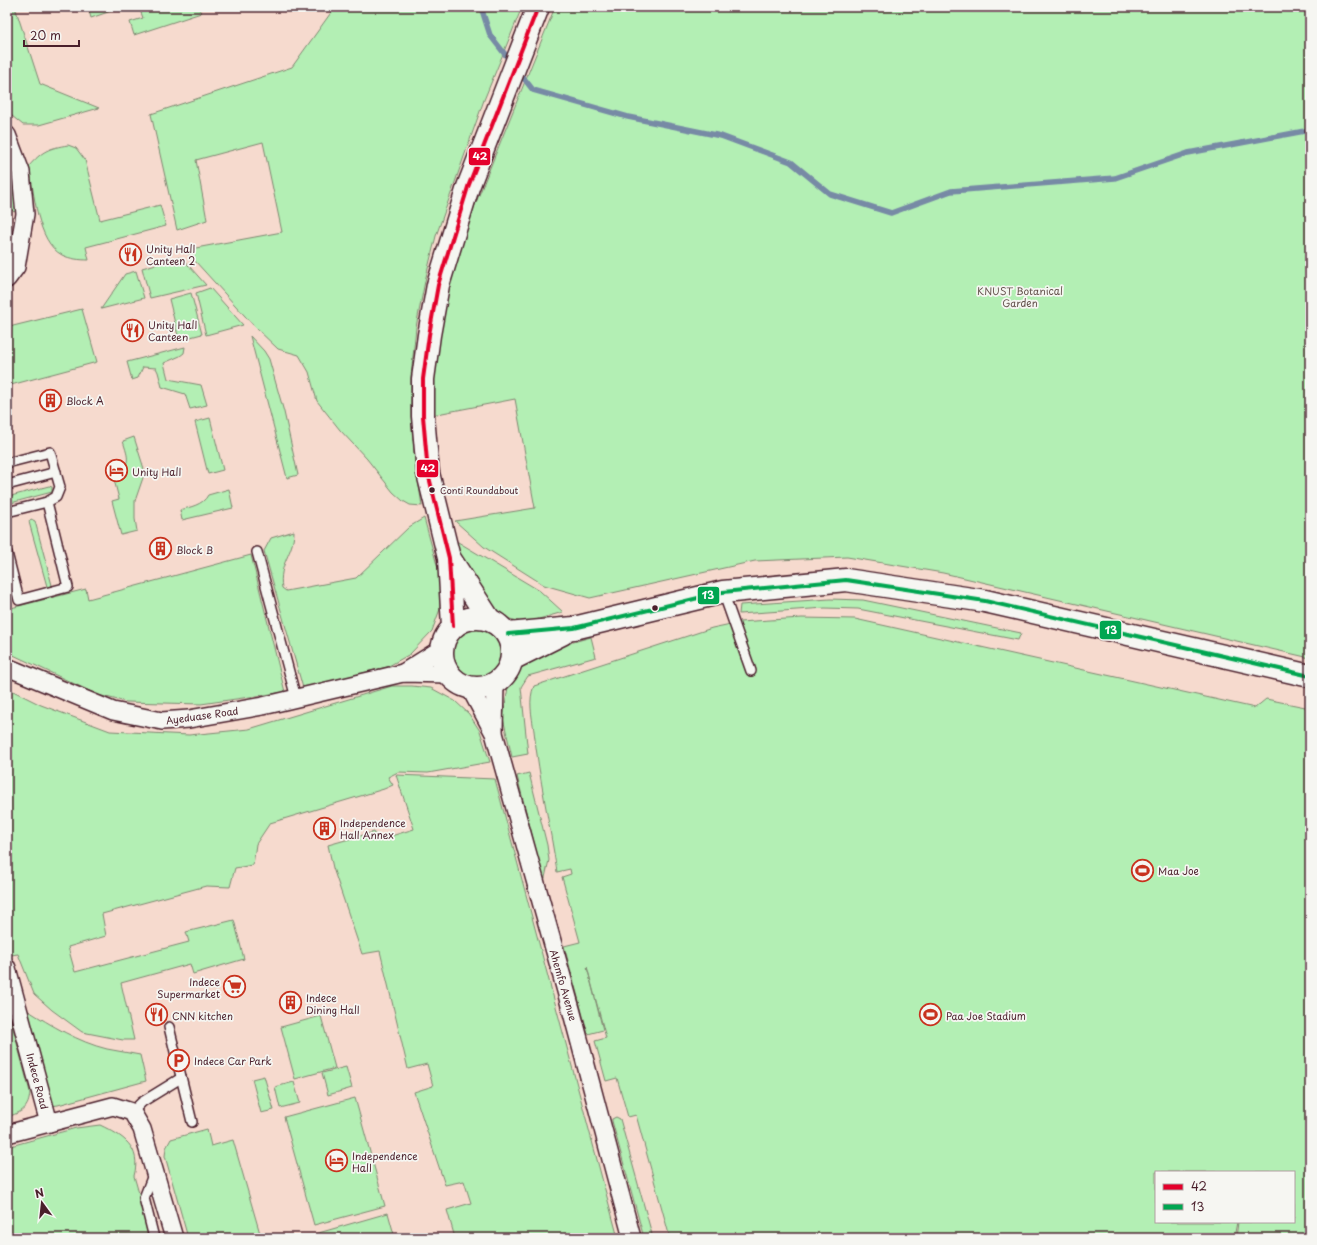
<svg xmlns="http://www.w3.org/2000/svg" width="1317" height="1245" viewBox="0 0 1317 1245" font-family="'Playpen Sans',sans-serif">
	<style>
		.built { fill: #f6dace; fill-rule: evenodd }
		.green { fill: #b3efb4; stroke: #7e8770 }
		.lines { fill: none; stroke-linecap: round; stroke-linejoin: round }
		.stream { stroke: #778aa5; stroke-width: 5.5 }
		.service-casing { stroke: #4a1f2b; stroke-width: 12 }
		.minor-casing { stroke: #4a1f2b; stroke-width: 20 }
		.tertiary-casing { stroke: #4a1f2b; stroke-width: 25 }
		.service { stroke: #f6f6f2; stroke-width: 9 }
		.minor { stroke: #f6f6f2; stroke-width: 17 }
		.tertiary { stroke: #f6f6f2; stroke-width: 22 }
		.bus-1-casing { stroke: #f6f6f2; stroke-width: 7 }
		.bus-2-casing { stroke: #f6f6f2; stroke-width: 7 }
		.bus-1 { stroke: #e4002b; stroke-width: 4 }
		.bus-2 { stroke: #00a651; stroke-width: 4 }
		.bus-dot { fill: #4a1f2b; stroke: #f6f6f2; stroke-width: 1.5 }
		.labels { text-anchor: middle; dominant-baseline: central; stroke-width: 3.5; stroke-linejoin: round; paint-order: stroke }
		.bus-label { font-size: 9px; fill: #4a1f2b; stroke: #f6f6f2; text-anchor: start }
		.poi-label { font-size: 10px; fill: #4a1f2b; stroke: #f6f6f2; text-anchor: start }
		.park-label { font-size: 10px; fill: #64534d; stroke: #f6f6f2 }
		.street-label { font-size: 10px; fill: #4a1f2b; stroke: #f6f6f2 }
		.line-badge { stroke: #f6f6f2; stroke-width: 1.5 }
		.badge-label { font-size: 11px; text-anchor: middle; font-weight: bold; fill: #fff }
	</style>
	<rect width="100%" height="100%" fill="#f6e6dd"/>
	<filter id="ink" filterUnits="userSpaceOnUse"><feTurbulence type="fractalNoise" baseFrequency=".025" numOctaves="2"/><feDisplacementMap in="SourceGraphic" scale="8" xChannelSelector="R" yChannelSelector="G"/><feConvolveMatrix kernelMatrix="1 2 1 2 8 2 1 2 1" color-interpolation-filters="sRGB"/></filter>
	<g filter="url(#ink)">
		<path class="built" d="M7,7H1310V1238H7ZM1156,1172H1294V1222H1156Z"/>
		<g class="green">
			<path d="M7,7H15L40,84L99,108L39,125H23L12,116L7,109Z"/>
			<path d="M88,7H109L111,11L91,18Z"/>
			<path d="M139,7H199L201,13L134,35L130,22L143,18Z"/>
			<path d="M335,7H522L512,32L484,100L436,236L425,281L416,327L411,376V417L414,453L422,506L410,505L403,501L393,492L367,459L340,430L317,401L309,372L299,355L278,349L255,327L185,250L282,232L263,142L196,160L207,220L177,230L151,114L292,67Z"/>
			<path d="M555,7H1310V658L943,573L847,557L755,561L590,598L544,585L484,547L455,521L535,508L515,399L432,415L435,357L441,303L456,252Z"/>
			<path d="M68,145L76,148L85,160L100,220L160,205L166,226L86,247L89,260C80,260 70,259 62,255C37,242 34,192 29,166C42,151 49,148 68,145Z"/>
			<path d="M7,151L18,176V209L14,212L7,206Z"/>
			<path d="M181,257L206,285L150,298L142,268Z"/>
			<path d="M136,271L144,298L101,309L125,274Z"/>
			<path d="M210,288L243,325L206,335L196,293Z"/>
			<path d="M191,293L202,334L179,340L169,299Z"/>
			<path d="M82,309L97,362L7,386V320L13,326Z"/>
			<path d="M250,336L264,351L269,359L284,412L298,475L287,478Z"/>
			<path d="M185,347L184,353L180,356L164,363L168,379L201,385L207,405L190,409L185,394L162,387L158,372L156,368L143,367L138,378L132,380L127,362Z"/>
			<path d="M210,418L223,470L208,474L195,422Z"/>
			<path d="M134,437L145,472L135,501V519L137,531L121,535L112,501L119,499L112,472C133,466 128,458 123,441Z"/>
			<path d="M49,486L52,487V492L7,504V497Z"/>
			<path d="M229,489L233,508L182,520L180,510C190,507 203,505 208,495Z"/>
			<path d="M424,518L440,576V609L432,631L410,654L387,667L303,688L264,551L271,538L294,531C294,554 278,563 282,588L286,591L356,578L409,527Z"/>
			<path d="M31,519L35,521L53,589L48,590L29,522Z"/>
			<path d="M453,539L540,591L563,612L525,623L510,619L490,608L475,590Z"/>
			<path d="M251,555L285,692L201,704L126,702L98,695L7,652V609L86,589L88,599Z"/>
			<path d="M830,599L863,600L1021,633L1018,640L858,609L825,608L739,614L740,605Z"/>
			<path d="M802,618L855,619L1255,708L1266,699L1310,708V1238H1236L1238,1222H1294V1172H1156V1222H1237L1234,1238H670L636,1115L628,1117L617,1078L606,1081L595,1041L606,1038L587,967L603,1030L588,1034L564,946L580,942L562,877L571,874L570,869L557,872C550,825 539,778 534,731C532,716 528,700 534,686L712,628L731,624L735,629H742L739,622Z"/>
			<circle cx="476" cy="653" r="28"/>
			<path d="M591,637L596,657L528,676L521,687L528,754L512,757L503,718L508,687L518,669L531,654Z"/>
			<path d="M392,686H412L431,688L455,701L469,714L480,731L490,762L428,773L398,772L388,777L393,785L384,789L270,823L256,844L253,865L235,868L230,887L206,886L102,914L106,936L68,947L75,972L189,942L186,932L234,920L244,959L193,974L190,964L121,983L134,1040H123L82,1032L52,1010L34,994L18,954L11,955L7,942V688L41,705L110,731L189,735L249,729Z"/>
			<path d="M529,773L547,845L549,860L544,882L517,776Z"/>
			<path d="M396,775L495,779L618,1238H455L447,1210L471,1203L464,1181L445,1185L414,1092L433,1086L427,1064L408,1069L380,951L362,954L333,868L328,845L374,832L378,840L414,829Z"/>
			<path d="M7,1006L30,1092C29,1109 22,1112 7,1117Z"/>
			<path d="M27,1010C51,1025 78,1042 107,1049C118,1051 129,1053 140,1055L146,1081L58,1105L51,1106Z"/>
			<path d="M321,1016L335,1068L295,1079L281,1027Z"/>
			<path d="M346,1067L352,1088L328,1095L322,1073Z"/>
			<path d="M264,1076L274,1110L261,1113L252,1079Z"/>
			<path d="M294,1082L300,1103L280,1108L275,1087Z"/>
			<path d="M355,1098L385,1206L314,1225L284,1117Z"/>
			<path d="M616,1117L620,1119L653,1238H644L612,1121V1119Z"/>
			<path d="M100,1125C123,1136 142,1147 134,1176L151,1235L154,1238H7V1147L76,1128Z"/>
			<path d="M207,1129L211,1146L233,1140L261,1237L256,1238H188L165,1156L166,1148L171,1139Z"/>
			<path d="M388,1213L395,1238H317L315,1234Z"/>
		</g>
		<g class="lines">
			<g class="stream">
				<path d="M481,7L490,35L511,62"/>
				<path d="M519,72L533,90L628,117L721,136L791,162L830,194L891,213L951,191L1115,178L1188,153L1310,130"/>
			</g>
			<defs>
				<g id="service">
					<path d="M7,463L50,452L60,487L56,497L47,502"/>
					<path d="M7,485L56,472"/>
					<path d="M7,512L47,502L68,587L19,600L7,553"/>
					<path d="M257,552L296,698"/>
					<path d="M723,592L751,671"/>
					<path d="M169,1027L192,1122"/>
					<path d="M132,1112L142,1102L181,1078"/>
					<path d="M153,1175L144,1198L154,1238"/>
				</g>
				<g id="minor">
					<path d="M7,135L21,172L25,214L16,267L7,279"/>
					<path d="M7,667L113,711L162,721L189,719L263,706L403,673L448,674"/>
					<path d="M403,673L441,649"/>
					<path d="M470,688L494,733L571,1009L632,1238"/>
					<path d="M494,731L495,683"/>
					<path d="M7,968L49,1123"/>
					<path d="M7,1134L113,1106L132,1112L142,1129L174,1238"/>
				</g>
				<g id="tertiary">
					<path d="M450,559L489,619"/>
					<circle cx="477" cy="653" r="35"/>
					<path d="M453,626L449,558L428,473L423,416V379L429,335L438,285L468,187L538,7"/>
					<path d="M508,634L574,628L723,592L846,580L985,601L1310,676"/>
					<path d="M512,659L562,634"/>
				</g>
			</defs>
			<use href="#service" class="service-casing"/>
			<use href="#minor" class="minor-casing"/>
			<use href="#tertiary" class="tertiary-casing"/>
			<use href="#service" class="service"/>
			<use href="#minor" class="minor"/>
			<use href="#tertiary" class="tertiary"/>
			<defs>
				<path id="bus-1" d="M453,626L449,558L428,473L423,416V379L429,335L438,285L468,187L538,7"/>
				<path id="bus-2" d="M508,634L574,628L723,592L846,580L985,601L1310,676"/>
			</defs>
			<use href="#bus-1" class="bus-1-casing"/>
			<use href="#bus-2" class="bus-2-casing"/>
			<use href="#bus-1" class="bus-1"/>
			<use href="#bus-2" class="bus-2"/>
		</g>
	</g>
	<defs>
		<symbol id="restaurant-ring" viewBox="-11 -11 22 22"><circle r="9.5" fill="#f6f6f2" stroke="#c8321e" stroke-width="1.5"/><path d="M-5-6h1v4h1v-4h1v4h1v-4h1v5L-1.5 .5V6h-2V.5L-5-1ZM5-6V6H3V1.5H1.5Q1.5-4 5-6Z" fill="#c8321e"/></symbol>
		<symbol id="building-ring" viewBox="-11 -11 22 22"><circle r="9.5" fill="#f6f6f2" stroke="#c8321e" stroke-width="1.5"/><path d="M-4-6H4V6H1V3H-1V6H-4ZM-2.5-4.3h1.7v1.8h-1.7ZM.8-4.3h1.7v1.8H.8ZM-2.5-1h1.7V.8h-1.7ZM.8-1h1.7V.8H.8Z" fill="#c8321e"/></symbol>
		<symbol id="hotel-ring" viewBox="-11 -11 22 22"><circle r="9.5" fill="#f6f6f2" stroke="#c8321e" stroke-width="1.5"/><path d="M-6-4.5h1.5V1H6V5H4.5V3h-9V5H-6ZM-4 0a1.8 1.8 0 1 1 3.6 0ZM.5 0V-2.5h3Q6-2.5 6 0Z" fill="#c8321e"/></symbol>
		<symbol id="stadium-ring" viewBox="-11 -11 22 22"><circle r="9.5" fill="#f6f6f2" stroke="#c8321e" stroke-width="1.5"/><path d="M0-5a6.5 5 0 1 0 0 10a6.5 5 0 1 0 0-10ZM-3.5-1.8h7v3.6h-7Z" fill="#c8321e"/></symbol>
		<symbol id="supermarket-ring" viewBox="-11 -11 22 22"><circle r="9.5" fill="#f6f6f2" stroke="#c8321e" stroke-width="1.5"/><path d="M-6-5.5h2.5l.6 2H6L4.5 2H-2.5L-4.4-4H-6ZM-1.5 3.2a1.3 1.3 0 1 0 .1 0ZM3 3.2a1.3 1.3 0 1 0 .1 0Z" fill="#c8321e"/></symbol>
		<symbol id="parking-ring" viewBox="-11 -11 22 22"><circle r="9.5" fill="#f6f6f2" stroke="#c8321e" stroke-width="1.5"/><path d="M-3.5-5.5H1a3.5 3.5 0 0 1 0 7H-1V5.5H-3.5ZM-1-3.4V-.6H.8a1.4 1.4 0 0 0 0-2.8Z" fill="#c8321e"/></symbol>
	</defs>
	<g fill-rule="evenodd">
		<use href="#restaurant-ring" x="118" y="242" width="25" height="25"/>
		<use href="#restaurant-ring" x="120" y="318" width="25" height="25"/>
		<use href="#building-ring" x="38" y="388" width="25" height="25"/>
		<use href="#hotel-ring" x="104" y="458" width="25" height="25"/>
		<use href="#building-ring" x="148" y="536" width="25" height="25"/>
		<use href="#building-ring" x="312" y="816" width="25" height="25"/>
		<use href="#stadium-ring" x="1130" y="858" width="25" height="25"/>
		<use href="#supermarket-ring" x="222" y="974" width="25" height="25"/>
		<use href="#building-ring" x="278" y="990" width="25" height="25"/>
		<use href="#restaurant-ring" x="144" y="1002" width="25" height="25"/>
		<use href="#stadium-ring" x="918" y="1002" width="25" height="25"/>
		<use href="#parking-ring" x="166" y="1048" width="25" height="25"/>
		<use href="#hotel-ring" x="324" y="1148" width="25" height="25"/>
	</g>
	<g class="bus-dot">
		<circle cx="432" cy="490" r="3.5"/>
		<circle cx="655" cy="608" r="3.5"/>
	</g>
	<g class="labels">
		<g class="bus-label">
			<text x="440" y="490">Conti Roundabout</text>
		</g>
		<g class="poi-label">
			<text x="146" y="248">Unity Hall<tspan x="146" dy="12">Canteen 2</tspan></text>
			<text x="148" y="324">Unity Hall<tspan x="148" dy="12">Canteen</tspan></text>
			<text x="66" y="400">Block A</text>
			<text x="132" y="471">Unity Hall</text>
			<text x="176" y="549">Block B</text>
			<text x="340" y="822">Independence<tspan x="340" dy="12">Hall Annex</tspan></text>
			<text x="1158" y="870">Maa Joe</text>
			<text x="220" y="981" text-anchor="end">Indece<tspan x="220" dy="12">Supermarket</tspan></text>
			<text x="306" y="997">Indece<tspan x="306" dy="12">Dining Hall</tspan></text>
			<text x="172" y="1015">CNN kitchen</text>
			<text x="946" y="1015">Paa Joe Stadium</text>
			<text x="194" y="1060">Indece Car Park</text>
			<text x="352" y="1155">Independence<tspan x="352" dy="12">Hall</tspan></text>
		</g>
		<g class="park-label">
			<text x="1020" y="290">KNUST Botanical<tspan x="1020" dy="12">Garden</tspan></text>
		</g>
		<g class="street-label">
			<text transform="translate(202 715) rotate(-8)">Ayeduase Road</text>
			<text transform="translate(564 985) rotate(74)">Ahemfo Avenue</text>
			<text transform="translate(38 1081) rotate(75)">Indece Road</text>
		</g>
	</g>
	<g class="line-badge">
		<rect x="468" y="147" width="23" height="19" rx="4" fill="#e4002b"/>
		<rect x="416" y="459" width="23" height="19" rx="4" fill="#e4002b"/>
		<rect x="697" y="586" width="23" height="19" rx="4" fill="#00a651"/>
		<rect x="1099" y="620" width="23" height="20" rx="4" fill="#00a651"/>
	</g>
	<g class="badge-label">
		<text x="480" y="160">42</text>
		<text x="428" y="472">42</text>
		<text x="708" y="599">13</text>
		<text x="1111" y="634">13</text>
	</g>
	<rect width="1317" height="1245" fill="none" stroke="#f6f6f2" stroke-width="24"/>
	<rect x="12" y="12" width="1293" height="1221" fill="none" stroke="#4a1f2b" stroke-width="1.5" filter="url(#ink)"/>
	<rect x="1155" y="1171" width="140" height="52" fill="#f6f6f2" stroke="#b1a0a2"/>
	<rect x="1163" y="1184" width="20" height="6" fill="#e4002b" stroke="#b1a0a2"/>
	<text x="1191" y="1191" font-size="12" fill="#4a1f2b">42</text>
	<rect x="1163" y="1204" width="20" height="6" fill="#00a651" stroke="#b1a0a2"/>
	<text x="1191" y="1211" font-size="12" fill="#4a1f2b">13</text>
	<g transform="translate(42 1203) rotate(345)" stroke="#f6f6f2" stroke-width="3" paint-order="stroke">
	<path d="M0-3L7 15L0 10L-7 15Z" fill="#4a1f2b"/>
	<text y="-6" font-size="11" font-weight="bold" text-anchor="middle" fill="#4a1f2b">N</text>
	</g>
	<path d="M24 40v6h55v-6" fill="none" stroke="#4a1f2b" stroke-width="2"/>
	<text x="30" y="40" font-size="12" fill="#4a1f2b" stroke="#f6f6f2" stroke-width="3" paint-order="stroke">20 m</text>
</svg>
